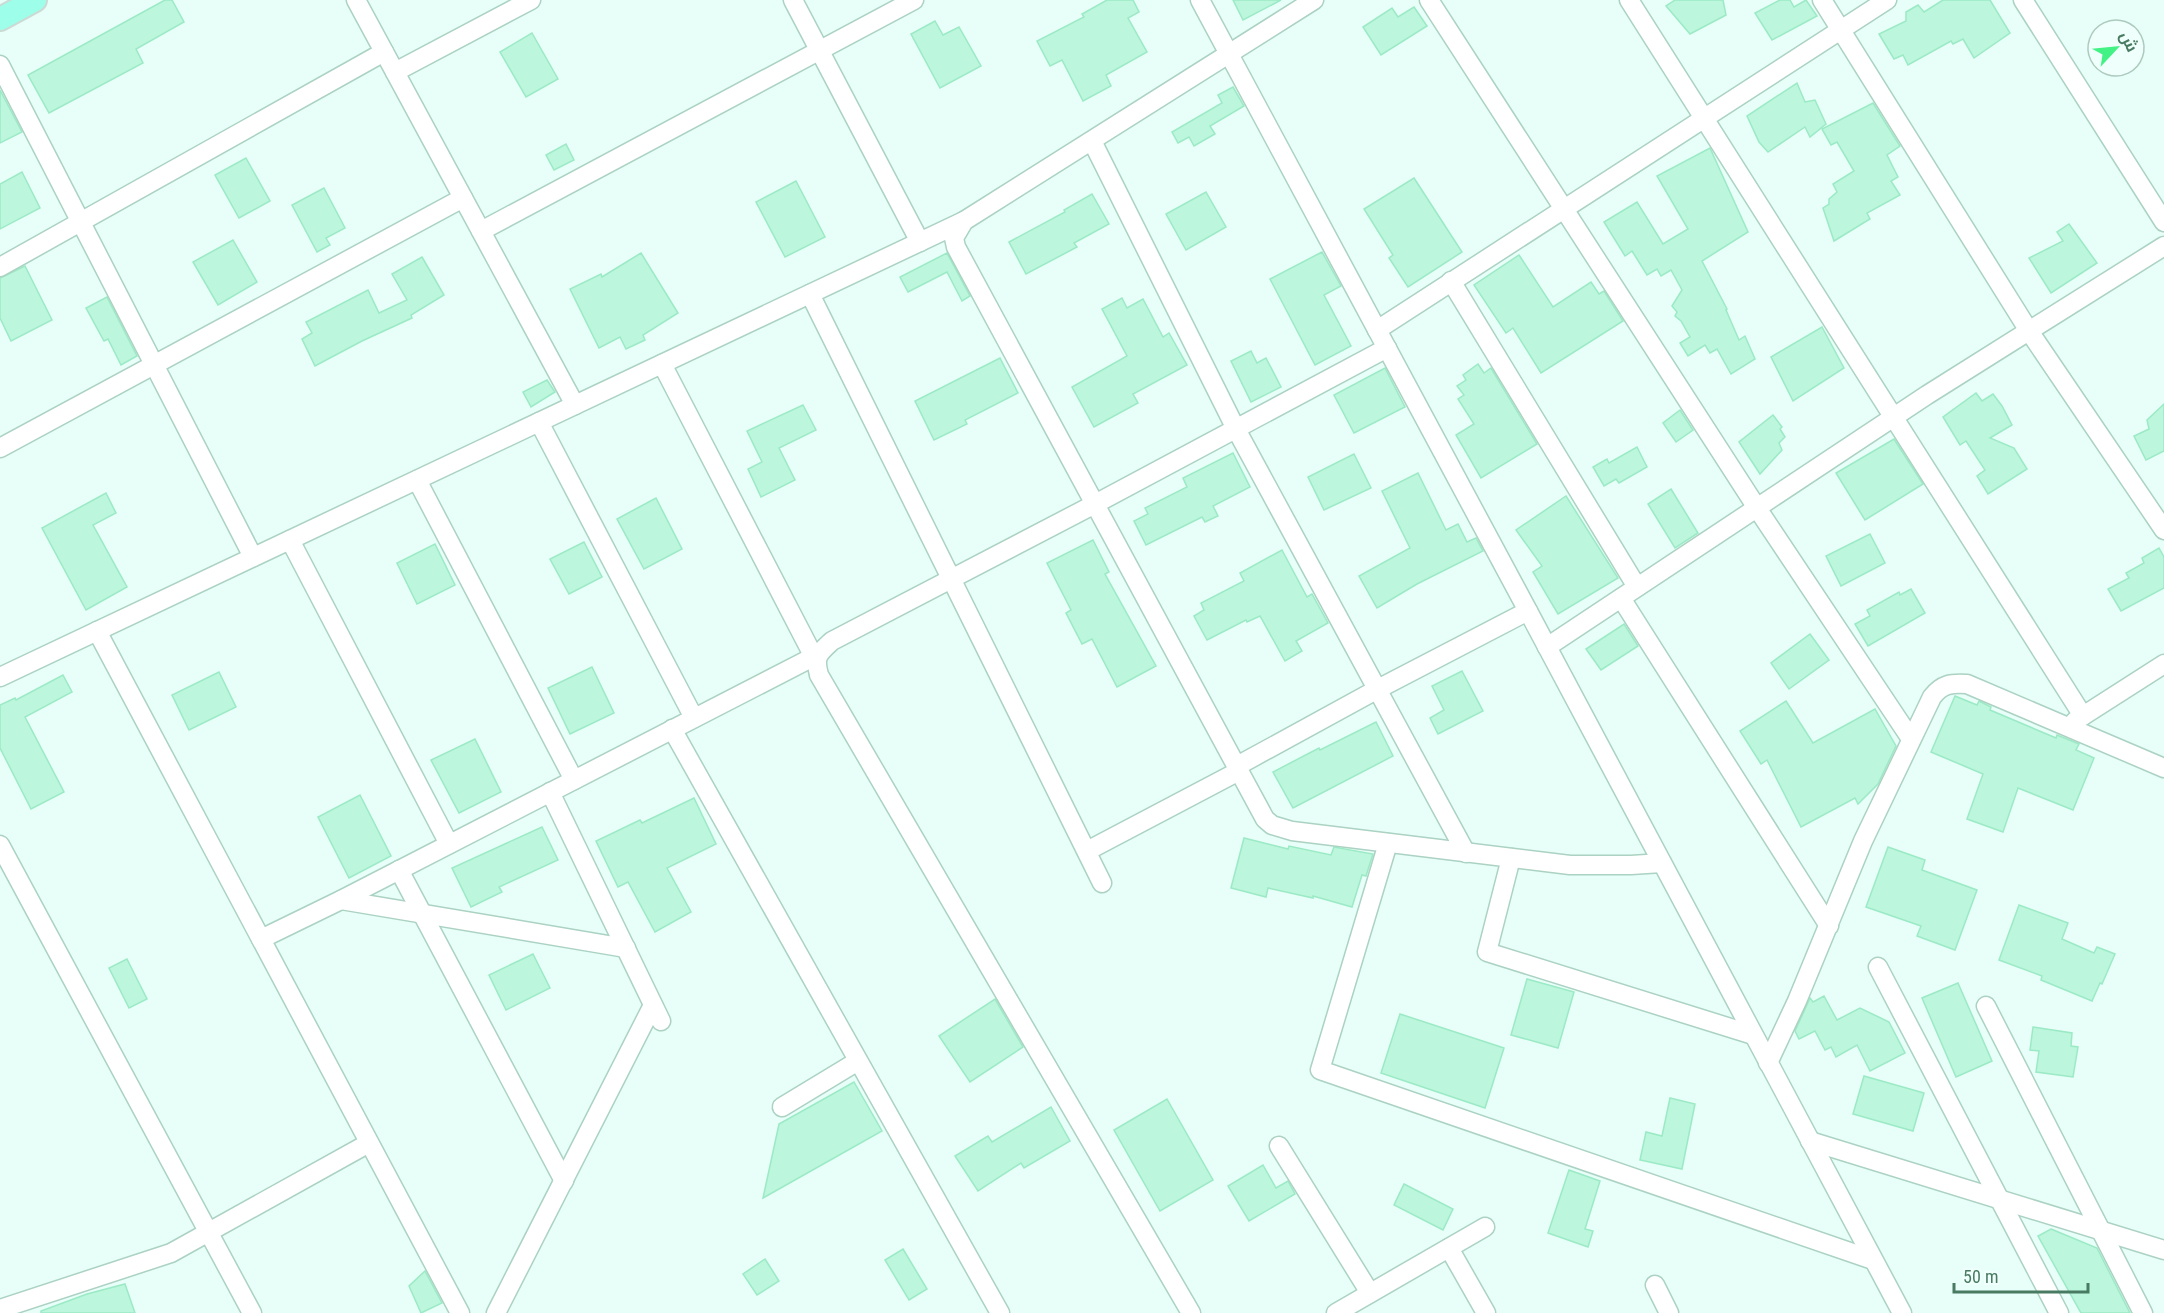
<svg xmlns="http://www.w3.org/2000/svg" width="2164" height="1313" viewBox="0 0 2164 1313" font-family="'Roboto Condensed',Cairo,sans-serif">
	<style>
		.building { fill: #bcf6dc; stroke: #9beac5; stroke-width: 1.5 }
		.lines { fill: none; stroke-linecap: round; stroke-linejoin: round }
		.minor-casing { stroke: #abd2c2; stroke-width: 21 }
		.major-casing { stroke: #ccdad3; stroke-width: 26 }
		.minor { stroke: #fff; stroke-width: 18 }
		.major { stroke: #9dffea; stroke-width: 22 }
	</style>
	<rect width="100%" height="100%" fill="#e7fef9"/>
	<g class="building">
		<path d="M165,0H172L184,22L136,49L143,63L49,113L28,75Z"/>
		<path d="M1107,0H1133L1139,12L1128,18L1147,52L1106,75L1111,86L1083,101L1062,60L1050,66L1037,41L1084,17L1082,14Z"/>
		<path d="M1233,0H1281L1243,20Z"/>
		<path d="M1675,0H1723L1726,15L1690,34L1666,6Z"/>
		<path d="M1780,0H1790L1794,7L1806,0L1817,16L1772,40L1755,13Z"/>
		<path d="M1943,0H1990L2010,33L1974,58L1963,39L1953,44L1951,41L1908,65L1903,55L1894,59L1879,34L1906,21V12L1918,5L1924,12Z"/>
		<path d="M1414,7L1427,26L1381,55L1363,27L1392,8L1398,17Z"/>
		<path d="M935,21L943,35L959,27L981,66L940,88L911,34Z"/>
		<path d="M532,33L558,79L526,97L500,52Z"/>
		<path d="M1797,83L1805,102L1815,100L1826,124L1810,137L1805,127L1768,152L1759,142L1747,116Z"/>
		<path d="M1233,87L1244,106L1210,126L1215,134L1194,146L1189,137L1178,143L1172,132L1222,103L1218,95Z"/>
		<path d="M0,90L22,132L0,143Z"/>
		<path d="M1873,103L1900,146L1887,155L1898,177L1891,181L1900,195L1867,213L1870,219L1834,241L1823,208L1829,204V199L1837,192L1833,184L1854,171L1837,142L1831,145L1822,129Z"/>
		<path d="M566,144L574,160L554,170L546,155Z"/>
		<path d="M1710,148L1748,232L1702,261L1727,309L1726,310L1739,340L1745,336L1755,359L1731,374L1717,349L1710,353L1705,345L1688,356L1680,343L1690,337L1681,321L1675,316L1677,312L1672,306L1682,290L1671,270L1661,276L1657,269L1647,275L1632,251L1625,256L1604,222L1637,202L1663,244L1688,229L1657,176Z"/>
		<path d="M246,158L270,201L239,218L215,175Z"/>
		<path d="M22,172L40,208L0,229V184Z"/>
		<path d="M1414,178L1462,252L1408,287L1389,258L1393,255L1364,209Z"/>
		<path d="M796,181L825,237L785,257L756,202Z"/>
		<path d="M324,188L345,228L326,238L330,245L317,252L292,205Z"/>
		<path d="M1206,192L1226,227L1186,250L1166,214Z"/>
		<path d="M1092,194L1109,224L1074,243L1077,247L1026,274L1009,242L1065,212L1064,210Z"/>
		<path d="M2069,224L2097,263L2051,293L2029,258L2063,241L2057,232Z"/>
		<path d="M233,240L257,282L218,305L193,262Z"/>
		<path d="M1322,252L1341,286L1324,295L1351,346L1315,365L1270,279Z"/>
		<path d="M641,253L678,313L643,335L645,340L626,349L620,337L599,348L570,289L601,274L602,277Z"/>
		<path d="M947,253L970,296L962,301L947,272L908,292L900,277Z"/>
		<path d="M1519,255L1553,307L1591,282L1599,294L1604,291L1623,321L1541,373L1513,328L1506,333L1474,285Z"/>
		<path d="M422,257L444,295L411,315L412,318L362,341L315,366L302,339L312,333L306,322L368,290L379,313L407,300L392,274Z"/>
		<path d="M25,266L52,320L11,341L0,318V278Z"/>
		<path d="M107,297L137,356L121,365L108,339L104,341L86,308Z"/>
		<path d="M1122,298L1127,308L1143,299L1163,337L1169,333L1187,365L1133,394L1138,403L1094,427L1072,387L1127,356L1102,309Z"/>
		<path d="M1822,327L1844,368L1793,401L1771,357Z"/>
		<path d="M1251,351L1257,363L1266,358L1281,387L1251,402L1231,361Z"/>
		<path d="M1000,358L1018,393L965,420L967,424L934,440L915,401Z"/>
		<path d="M1478,364L1484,373L1491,368L1537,444L1481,478L1456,435L1474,424L1458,399L1464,395L1457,386L1466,380L1463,375Z"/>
		<path d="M1385,368L1405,407L1354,433L1334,395Z"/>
		<path d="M547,380L555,392L531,407L523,392Z"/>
		<path d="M1976,393L1982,401L1993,394L2002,406L2012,425L1990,438L2014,448L2027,469L1988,494L1977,476L1985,470L1966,441L1960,445L1943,417Z"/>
		<path d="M2164,404V451L2146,460L2134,436L2149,429L2147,420Z"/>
		<path d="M803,405L816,430L779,448L795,480L761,497L748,469L762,462L747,431Z"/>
		<path d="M1680,410L1693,430L1676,442L1663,423Z"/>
		<path d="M1773,415L1782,427L1780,429L1785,437L1779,443L1782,450L1760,474L1739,442Z"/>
		<path d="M1894,439L1923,484L1865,520L1836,473Z"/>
		<path d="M1637,447L1647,467L1619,483L1616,479L1604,486L1593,467L1607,459L1609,463Z"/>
		<path d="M1233,453L1250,487L1213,506L1218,516L1205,522L1202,517L1146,545L1134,521L1148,514L1145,508L1187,487L1183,478Z"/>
		<path d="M1354,454L1371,488L1324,510L1308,477Z"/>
		<path d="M1418,473L1446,530L1458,524L1467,542L1476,538L1483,551L1417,584L1377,608L1359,576L1410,548L1382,491Z"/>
		<path d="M1671,489L1698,533L1675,548L1648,504Z"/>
		<path d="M106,493L116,513L93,525L127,587L86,610L42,528Z"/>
		<path d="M1566,496L1618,578L1558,614L1533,572L1542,566L1516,530Z"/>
		<path d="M656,498L682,549L644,569L617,519Z"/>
		<path d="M1870,534L1885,563L1841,586L1826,556Z"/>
		<path d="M1093,540L1109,572L1105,574L1156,666L1117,687L1092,639L1082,644L1066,613L1071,610L1047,563Z"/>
		<path d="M584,542L602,577L569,594L550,559Z"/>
		<path d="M435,544L455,585L417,604L397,563Z"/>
		<path d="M2159,548L2164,557V588L2121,611L2108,589L2129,578L2126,573L2144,563L2142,558Z"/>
		<path d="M1282,550L1307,597L1312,594L1328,623L1296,641L1302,651L1285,661L1260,616L1247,622L1246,620L1207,640L1194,616L1204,610L1201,603L1244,581L1240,573Z"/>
		<path d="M1911,589L1925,613L1868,646L1855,624L1870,616L1867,610L1899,592L1900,595Z"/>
		<path d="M1624,624L1638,646L1601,670L1586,649Z"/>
		<path d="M1810,634L1829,660L1789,689L1771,663Z"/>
		<path d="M592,667L614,713L570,734L548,688Z"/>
		<path d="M1462,671L1483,711L1438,734L1430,718L1444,710L1432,686Z"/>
		<path d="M219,672L236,707L189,730L172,695Z"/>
		<path d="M63,675L72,692L25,717L64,792L31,809L0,748V705L15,698L16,700Z"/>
		<path d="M1955,696L1977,705L1979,701L1991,707L1990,710L2056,738L2057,735L2079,744L2076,750L2094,758L2073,810L2018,788L2003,832L1967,819L1983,774L1931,752Z"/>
		<path d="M1786,701L1813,743L1875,709L1896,746L1878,784L1858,804L1855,798L1801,827L1767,760L1761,764L1740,731Z"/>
		<path d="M1376,722L1393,756L1293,808L1273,772L1319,748L1320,750Z"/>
		<path d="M475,739L501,792L459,813L431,760Z"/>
		<path d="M360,795L391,856L349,878L318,817Z"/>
		<path d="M694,798L716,844L667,868L691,912L655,932L628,882L618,887L596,841L640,820L642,823Z"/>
		<path d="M542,827L558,860L499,887L502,892L471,907L452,868Z"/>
		<path d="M1244,838L1288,849L1289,846L1331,855L1334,847L1373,854L1366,876L1362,875L1352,907L1313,896V898L1268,888L1266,897L1231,888Z"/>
		<path d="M1888,847L1925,860L1922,870L1977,890L1955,950L1917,936L1921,926L1866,907Z"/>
		<path d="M2019,905L2068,923L2062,939L2094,953L2097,947L2115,954L2102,984L2100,983L2092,1001L2041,980L2042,976L1999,960Z"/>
		<path d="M533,954L550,988L506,1010L489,975Z"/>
		<path d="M127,959L147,999L129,1008L109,968Z"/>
		<path d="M1527,979L1574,992L1558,1048L1511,1035Z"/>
		<path d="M1958,983L1992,1061L1956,1077L1922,998Z"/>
		<path d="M1824,996L1837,1020L1860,1008L1889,1022L1905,1053L1870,1071L1857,1045L1836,1057L1831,1047L1825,1050L1815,1031L1799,1039L1795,1031L1810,998L1813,1002Z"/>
		<path d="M995,999L1023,1047L970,1082L939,1036Z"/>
		<path d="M1400,1014L1504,1048L1485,1108L1381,1073Z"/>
		<path d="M2033,1027L2072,1033L2071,1046L2078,1047L2073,1077L2036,1072L2039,1051L2030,1050Z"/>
		<path d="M1864,1076L1924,1093L1913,1131L1853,1114Z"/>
		<path d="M854,1082L882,1131L763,1198L779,1124Z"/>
		<path d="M1670,1098L1695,1104L1682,1169L1640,1160L1646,1132L1662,1136Z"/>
		<path d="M1167,1099L1213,1180L1160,1211L1114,1130Z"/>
		<path d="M1051,1107L1070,1141L1024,1168L1021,1163L978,1191L955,1156L988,1136L992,1142Z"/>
		<path d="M1263,1165L1276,1188L1288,1181L1295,1194L1249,1221L1228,1186Z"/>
		<path d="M1569,1170L1600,1181L1585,1229L1593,1231L1588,1247L1548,1233Z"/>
		<path d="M1404,1184L1453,1209L1443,1230L1394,1205Z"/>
		<path d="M2051,1229L2097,1248L2130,1313H2081L2038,1236Z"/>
		<path d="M903,1249L927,1289L909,1300L885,1260Z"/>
		<path d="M765,1259L779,1281L757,1295L743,1274Z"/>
		<path d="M425,1271L442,1303L421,1313L409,1286Z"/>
		<path d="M125,1284L135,1313H41V1311L87,1294Z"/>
	</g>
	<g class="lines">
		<defs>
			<g id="minor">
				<path d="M356,0L575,405"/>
				<path d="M793,0L920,242"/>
				<path d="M1200,0L1528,611L1902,1313"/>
				<path d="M1314,0L964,221L954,238L956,247L1265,819L1272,825L1292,831L1570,865H1631L1662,863"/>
				<path d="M1429,0L1757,508L1911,739"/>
				<path d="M1629,0L2083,716"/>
				<path d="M1822,0L2029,331L2164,530"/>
				<path d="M2023,0L2164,222"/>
				<path d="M0,65L253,557"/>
				<path d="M395,72L531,0"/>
				<path d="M1092,141L1236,429L1466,853"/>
				<path d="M481,231L914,0"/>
				<path d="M0,267L384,52"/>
				<path d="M1451,281L1637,587"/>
				<path d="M810,294L1102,883"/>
				<path d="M1377,330L1887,0"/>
				<path d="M662,364L816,661"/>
				<path d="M539,422L694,718"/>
				<path d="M0,448L463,198"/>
				<path d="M417,480L574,780"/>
				<path d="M290,540L449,844"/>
				<path d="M1621,598L1829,926"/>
				<path d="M97,631L460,1313"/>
				<path d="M1547,647L1927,395L2164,246"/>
				<path d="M0,677L964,221"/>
				<path d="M2075,721L2164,664"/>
				<path d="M672,729L1000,1313"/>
				<path d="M1237,766L1376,690L1528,611"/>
				<path d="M550,792L661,1021"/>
				<path d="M1388,843L1320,1070L1873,1260"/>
				<path d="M0,845L252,1313"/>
				<path d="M1087,851L1239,771"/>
				<path d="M1511,858L1487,952L1753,1035"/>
				<path d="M399,870L564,1181"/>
				<path d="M341,900L626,948"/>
				<path d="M261,939L341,900L819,654"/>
				<path d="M1878,967L2059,1313"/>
				<path d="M1986,1006L2143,1313"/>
				<path d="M1768,1063L1797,1001L1863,841L1932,697C1942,684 1951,683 1967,684L2164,768"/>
				<path d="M782,1107L858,1061"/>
				<path d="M1810,1141L2164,1250"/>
				<path d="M1279,1146L1370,1293"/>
				<path d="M1449,1248L1486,1313"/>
				<path d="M1655,1285L1669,1313"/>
				<path d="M0,1309L171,1253L369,1143"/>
				<path d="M496,1313L653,1005"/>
				<path d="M1191,1313L819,675C814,656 818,654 832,641L1095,504L1387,348"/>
				<path d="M1336,1313L1485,1227"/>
			</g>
			<path id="major" d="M0,19L35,0"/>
		</defs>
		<use href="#minor" class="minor-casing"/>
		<use href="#major" class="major-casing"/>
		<use href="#minor" class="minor"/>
		<use href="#major" class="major"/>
	</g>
	<g transform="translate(2116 48) rotate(64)"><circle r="28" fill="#effffb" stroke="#accabe" stroke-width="1.5"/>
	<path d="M0-4.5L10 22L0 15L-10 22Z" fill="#42f284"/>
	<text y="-9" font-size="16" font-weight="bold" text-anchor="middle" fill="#487b62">ش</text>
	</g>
	<path d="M1954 1283v9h134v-9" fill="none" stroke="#487b62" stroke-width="3"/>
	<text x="1963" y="1283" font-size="18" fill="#487b62" stroke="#effffb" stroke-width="4.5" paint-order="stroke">50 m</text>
</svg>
